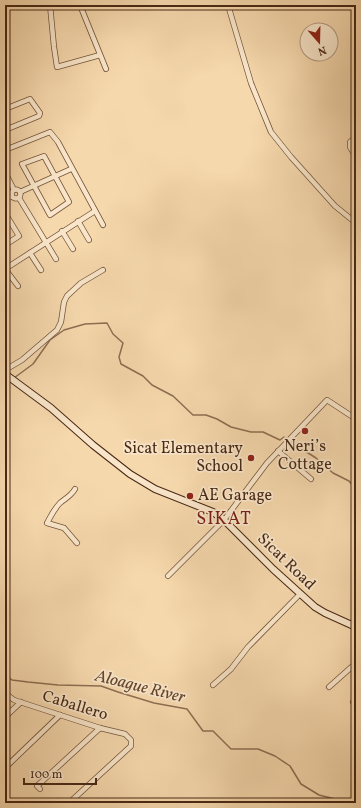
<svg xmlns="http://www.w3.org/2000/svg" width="361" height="808" viewBox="0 0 361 808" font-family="Vollkorn,serif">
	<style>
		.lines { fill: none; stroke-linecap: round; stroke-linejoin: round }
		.stream { stroke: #8d6e51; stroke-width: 1.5 }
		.street-casing { stroke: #74543a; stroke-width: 6 }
		.secondary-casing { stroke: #482814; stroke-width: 8 }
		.street { stroke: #f9e6ca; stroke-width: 4.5 }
		.secondary { stroke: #f9e6ca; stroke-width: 6 }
		.poi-dot { fill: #8f2418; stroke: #f9e6ca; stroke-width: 1.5 }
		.labels { text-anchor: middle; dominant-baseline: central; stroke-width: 3.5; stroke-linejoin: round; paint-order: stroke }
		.poi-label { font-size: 16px; fill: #482814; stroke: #f9e6ca }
		.street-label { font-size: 16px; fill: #482814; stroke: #f9e6ca }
		.water-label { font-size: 17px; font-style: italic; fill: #65452d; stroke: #f9e6ca }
		.quarter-label { font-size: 18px; letter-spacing: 1px; fill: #7a1f14; stroke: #f9e6ca }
	</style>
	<rect width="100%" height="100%" fill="#f6d8ad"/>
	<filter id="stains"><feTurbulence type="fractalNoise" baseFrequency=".005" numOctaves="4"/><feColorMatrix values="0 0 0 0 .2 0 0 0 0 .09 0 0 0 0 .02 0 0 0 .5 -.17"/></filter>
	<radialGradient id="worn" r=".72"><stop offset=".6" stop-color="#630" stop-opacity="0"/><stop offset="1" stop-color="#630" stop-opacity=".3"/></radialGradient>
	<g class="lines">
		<g class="stream">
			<path d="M14,378L33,364L50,340L64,330L85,324L107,323L113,334L123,343L119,357L121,364L143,376L152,385L173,396L193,415H206L217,419L231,427L251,432H263L280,440L284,437L287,439"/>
			<path d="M5,383L10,380"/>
			<path d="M291,440L305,451L316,458L333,473L349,481L356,490"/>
			<path d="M5,674L12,680L28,682L58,685L101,686L118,692L154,703L187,709L203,731H213L231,749H258L275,756L290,766L301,784L319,795L339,800L356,799"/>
		</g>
		<defs>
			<g id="street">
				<path d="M50,5L54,47L57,67L100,55"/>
				<path d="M80,5L106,69"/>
				<path d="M228,5L251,83L271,132L291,157L335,206L356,223"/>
				<path d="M5,109L30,99L40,113L39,116L5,130"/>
				<path d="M356,137L350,142V147L356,157"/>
				<path d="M5,150L50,132L58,142L103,225"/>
				<path d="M44,156L69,202L50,215L22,164Z"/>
				<path d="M5,172L14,190"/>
				<circle cx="16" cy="194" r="4.5"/>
				<path d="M20,192L71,169"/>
				<path d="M19,198L56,259"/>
				<path d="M5,200L12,196"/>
				<path d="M5,213L19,236L5,245"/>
				<path d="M78,221L89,240"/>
				<path d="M62,231L73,249"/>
				<path d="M30,253L41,270"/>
				<path d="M5,269L95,211"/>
				<path d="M5,269L18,286"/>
				<path d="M5,370L22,360L57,330L61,322L64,302L67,296L81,283L103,270"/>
				<path d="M278,451L311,479"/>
				<path d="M75,489C71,496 66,498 60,503C54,509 51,516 47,523L64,528L77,543"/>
				<path d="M168,576L224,520L267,463L327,400L356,419"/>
				<path d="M213,685L231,669L248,647L300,594"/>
				<path d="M329,687L356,663"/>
				<path d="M5,693L14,700L100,728L125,734L131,740V746L69,803"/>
				<path d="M353,702L356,700"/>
				<path d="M5,717L21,702"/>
				<path d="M9,764L60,715"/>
				<path d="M40,789L37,786L100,728"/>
				<path d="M5,799L9,803"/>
			</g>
			<path id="secondary" d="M5,374L51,408L93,445L130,474L155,489L213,512L224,520L273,569L315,607L325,613L356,627"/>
		</defs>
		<use href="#street" class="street-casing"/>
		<use href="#secondary" class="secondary-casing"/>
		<use href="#street" class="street"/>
		<use href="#secondary" class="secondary"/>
	</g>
	<g class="poi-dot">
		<circle cx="305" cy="431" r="4"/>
		<circle cx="251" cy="458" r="4"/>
		<circle cx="190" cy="496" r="4"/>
	</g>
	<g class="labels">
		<g class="poi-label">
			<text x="305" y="447">Neri’s<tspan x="305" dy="18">Cottage</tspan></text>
			<text x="243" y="449" text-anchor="end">Sicat Elementary<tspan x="243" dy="18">School</tspan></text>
			<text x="198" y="496" text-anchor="start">AE Garage</text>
		</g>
		<g class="street-label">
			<text transform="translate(286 562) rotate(44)">Sicat Road</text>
			<text transform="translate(75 706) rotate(17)">Caballero</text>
		</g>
		<g class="water-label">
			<text transform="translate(140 687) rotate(14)">Aloague River</text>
		</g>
		<g class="quarter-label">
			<text x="224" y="519">SIKAT</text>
		</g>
	</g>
	<rect width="361" height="808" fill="none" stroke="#f6d8ad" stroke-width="20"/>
	<rect x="6" y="6" width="349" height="796" fill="none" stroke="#482814" stroke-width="2"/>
	<rect x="10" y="10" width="341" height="788" fill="none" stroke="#482814"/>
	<g transform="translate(319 42) rotate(160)"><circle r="19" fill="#f9e6ca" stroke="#b29a81"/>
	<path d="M0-3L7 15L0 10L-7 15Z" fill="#8f2418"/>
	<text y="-6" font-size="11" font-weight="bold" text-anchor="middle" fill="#482814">N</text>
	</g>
	<path d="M24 778v6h72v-6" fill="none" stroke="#482814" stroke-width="2"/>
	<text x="30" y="778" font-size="12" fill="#482814" stroke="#f9e6ca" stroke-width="3" paint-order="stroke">100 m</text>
	<rect width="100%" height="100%" filter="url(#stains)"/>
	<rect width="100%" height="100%" fill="url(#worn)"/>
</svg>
